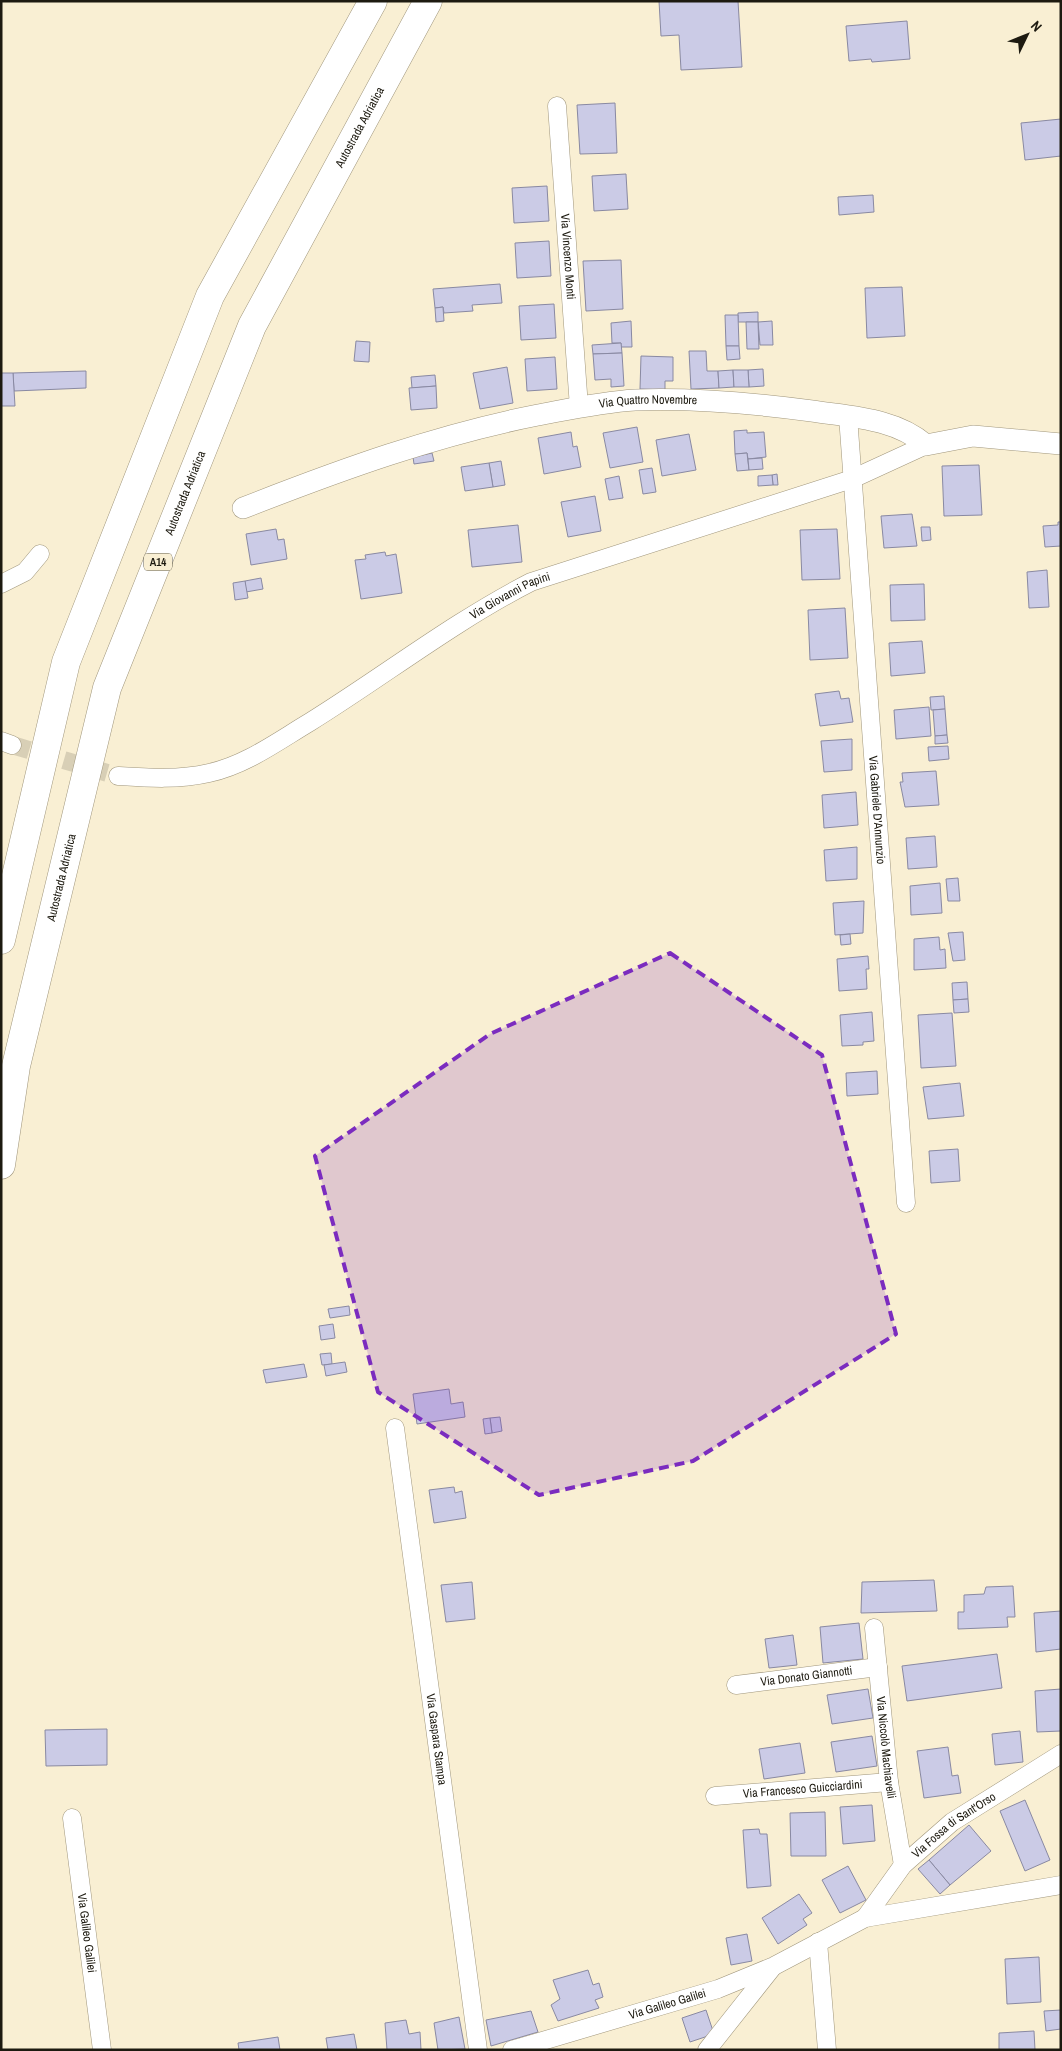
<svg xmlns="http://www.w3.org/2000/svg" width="1062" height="2051" viewBox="0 0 1062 2051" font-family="'Archivo Narrow',sans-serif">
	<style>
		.building { fill: #cbcbe6; stroke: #8989a2 }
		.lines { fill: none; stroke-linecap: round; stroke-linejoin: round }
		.minor-tunnel { stroke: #d8cfb6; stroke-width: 18; stroke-dasharray: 18 9; stroke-linecap: butt }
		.minor-casing { stroke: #a0967c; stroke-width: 19 }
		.tertiary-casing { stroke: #a0967c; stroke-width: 22 }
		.motorway-casing { stroke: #a0967c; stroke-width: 29 }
		.minor { stroke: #fff; stroke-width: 18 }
		.tertiary { stroke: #fff; stroke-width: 21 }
		.motorway { stroke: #fff; stroke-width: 28 }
		.marked { fill: #7b2cbf; fill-opacity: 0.2; stroke: #7b2cbf; stroke-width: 4; stroke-dasharray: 10 6; stroke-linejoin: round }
		.labels { text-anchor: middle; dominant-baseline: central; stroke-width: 4; stroke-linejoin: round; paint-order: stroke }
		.shield { fill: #f9efd3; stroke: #5f5a4a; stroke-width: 1 }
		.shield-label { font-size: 11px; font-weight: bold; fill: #1d1a10 }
		.street-label { font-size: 12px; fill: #1d1a10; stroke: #f9efd3 }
	</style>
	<rect width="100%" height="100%" fill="#f9efd3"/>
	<g class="building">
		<path d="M659,1H738L742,67L681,70L679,35L661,36Z"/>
		<path d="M907,21L910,59L872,62L871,59L849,61L846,26Z"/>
		<path d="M615,103L617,153L580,154L577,105Z"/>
		<path d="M1061,119V156L1025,160L1021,123Z"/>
		<path d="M626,174L628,209L594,211L592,176Z"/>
		<path d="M547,186L549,221L514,223L512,188Z"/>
		<path d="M873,195L874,212L839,215L838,197Z"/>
		<path d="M549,241L551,276L517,278L515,243Z"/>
		<path d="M621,260L623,309L586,311L583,261Z"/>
		<path d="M500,284L502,303L472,305L473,311L444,313L443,307L435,308L433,289Z"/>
		<path d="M902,287L905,336L867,338L865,288Z"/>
		<path d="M554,304L556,338L521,340L519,306Z"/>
		<path d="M443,307L444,321L436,322L435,308Z"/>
		<path d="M758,312V322H738V313Z"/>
		<path d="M725,315H738L739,346H726Z"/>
		<path d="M631,321L632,347H621V343H612L611,323Z"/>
		<path d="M772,321L773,345H760L758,322Z"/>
		<path d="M746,322H758L759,349H747Z"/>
		<path d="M356,341L370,342L369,362L354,361Z"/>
		<path d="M621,343L622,353L593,354L592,345Z"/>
		<path d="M726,346H739L740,359L727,360Z"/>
		<path d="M689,351H706L707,371H718L719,388L691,389Z"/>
		<path d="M622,353L624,386L611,387V379L595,380L593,354Z"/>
		<path d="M641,356L673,357V381H665V390L640,389Z"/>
		<path d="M555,357L557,389L527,391L525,359Z"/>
		<path d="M507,367L513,403L480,409L473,373Z"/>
		<path d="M763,369L764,386L749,387L748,370Z"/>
		<path d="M733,370L734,387L719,388L718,371Z"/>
		<path d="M733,370H748L749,387H734Z"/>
		<path d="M86,371V388L14,391L13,373Z"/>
		<path d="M1,373H13L15,406H1Z"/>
		<path d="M435,375L436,386L412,388L411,377Z"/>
		<path d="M436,386L437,408L411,410L409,388Z"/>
		<path d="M637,427L643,462L610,468L603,433Z"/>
		<path d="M747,430V433L764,432L766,457L748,459L747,453L735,454L734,431Z"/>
		<path d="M571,432L573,447L577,446L581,467L544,474L538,438Z"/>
		<path d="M689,434L696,470L662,476L656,440Z"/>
		<path d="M432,453L434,461L414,464L413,457Z"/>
		<path d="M747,453L749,470L737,471L735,454Z"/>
		<path d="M762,458L763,469L749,470L748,459Z"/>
		<path d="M501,461L505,485L493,487L489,463Z"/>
		<path d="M489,463L493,487L465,491L461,467Z"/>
		<path d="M979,465L982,515L944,516L942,466Z"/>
		<path d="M652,468L656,492L643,494L639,470Z"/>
		<path d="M777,474L778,485H773L772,475Z"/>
		<path d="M772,475L773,485L758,486V476Z"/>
		<path d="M619,476L623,498L609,500L605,479Z"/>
		<path d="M595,496L601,531L568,537L561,502Z"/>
		<path d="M912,514L917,546L884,548L881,516Z"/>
		<path d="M1058,522H1061V546L1045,547L1043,526L1058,525Z"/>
		<path d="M518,525L522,562L472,567L468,530Z"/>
		<path d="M921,527H930L931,540L922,541Z"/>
		<path d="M276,529L278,540L284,539L287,559L251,565L246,534Z"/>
		<path d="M837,529L840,579L802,580L800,530Z"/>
		<path d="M385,552L386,556L396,554L402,593L361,599L355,560L366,559L365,555Z"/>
		<path d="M1047,570L1049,607L1029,608L1027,572Z"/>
		<path d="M261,578L263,589L246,592L245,581Z"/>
		<path d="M245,581L248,598L235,600L233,583Z"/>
		<path d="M924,584L925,620L891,621L890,585Z"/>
		<path d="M845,608L848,658L810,660L808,610Z"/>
		<path d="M922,641L925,673L891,676L889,643Z"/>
		<path d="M839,691L841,699L849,698L853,722L820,726L815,694Z"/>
		<path d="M944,696L945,709L931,710L930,697Z"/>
		<path d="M929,707L931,736L896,739L894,710Z"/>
		<path d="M945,709L947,735L935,736L933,710Z"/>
		<path d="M947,735L948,743L935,744V736Z"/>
		<path d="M852,739V770L824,772L821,741Z"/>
		<path d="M948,746L949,759L929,761L928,747Z"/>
		<path d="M936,771L939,805L905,807L900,782H903L902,773Z"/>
		<path d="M856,792L858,825L824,828L822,795Z"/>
		<path d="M935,836L937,867L908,869L906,838Z"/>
		<path d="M857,847V879L826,881L824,850Z"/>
		<path d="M958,878L960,901H948L946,879Z"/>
		<path d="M940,883L942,913L911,915L910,886Z"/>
		<path d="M864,901L863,933L835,935L833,903Z"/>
		<path d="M963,932L965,960L953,961L948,933Z"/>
		<path d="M850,934L851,944L841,945L840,935Z"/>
		<path d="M939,937L940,950L945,949L946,968L914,970V939Z"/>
		<path d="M868,956L869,969H866L867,989L839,991L837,959Z"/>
		<path d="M967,982L968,999L953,1000L952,983Z"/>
		<path d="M968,999L969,1012L954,1013L953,1000Z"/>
		<path d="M872,1012L874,1041L863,1042V1045L842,1046L840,1015Z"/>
		<path d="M952,1013L956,1066L921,1068L918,1015Z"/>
		<path d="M877,1071L878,1094L847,1096L846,1073Z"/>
		<path d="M960,1083L964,1116L928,1119L923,1087Z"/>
		<path d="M958,1149L960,1181L931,1183L929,1151Z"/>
		<path d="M349,1306L350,1315L330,1318L328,1309Z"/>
		<path d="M333,1324L335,1338L321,1340L319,1326Z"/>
		<path d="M331,1353L332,1364L322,1365L320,1354Z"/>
		<path d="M345,1362L347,1372L326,1376L324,1365Z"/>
		<path d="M304,1364L307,1377L266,1383L263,1370Z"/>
		<path d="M449,1389L451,1404L463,1402L465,1417L417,1424L413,1394Z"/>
		<path d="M500,1417L502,1431L492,1433L490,1418Z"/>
		<path d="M490,1418L492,1433L485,1434L483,1419Z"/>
		<path d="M454,1487L455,1493L462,1491L466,1518L434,1523L429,1490Z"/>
		<path d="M934,1580L937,1611L861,1613L862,1582Z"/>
		<path d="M472,1582L475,1619L446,1622L441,1585Z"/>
		<path d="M1013,1586L1015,1617H1007L1008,1627L958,1629V1612H964V1595L984,1594L986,1587Z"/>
		<path d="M1061,1611V1649L1036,1652L1034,1613Z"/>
		<path d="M859,1623L863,1659L823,1663L820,1627Z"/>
		<path d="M793,1635L797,1665L769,1668L765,1639Z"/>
		<path d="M997,1654L1002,1688L907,1701L902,1666Z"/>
		<path d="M868,1689L873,1718L832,1724L827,1695Z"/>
		<path d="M1061,1689V1731L1037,1732L1035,1691Z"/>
		<path d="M107,1729V1765L46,1766L45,1730Z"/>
		<path d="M1020,1731L1023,1762L995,1765L992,1734Z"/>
		<path d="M872,1736L877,1766L836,1772L831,1742Z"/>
		<path d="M800,1743L805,1773L764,1779L759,1749Z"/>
		<path d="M948,1747L952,1776L958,1775L961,1793L924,1798L917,1751Z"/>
		<path d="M1025,1800L1050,1860L1025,1871L1000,1811Z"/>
		<path d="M872,1805L875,1841L843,1844L840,1807Z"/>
		<path d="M825,1812L826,1856H791L790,1813Z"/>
		<path d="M969,1825L991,1851L950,1885L929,1860Z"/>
		<path d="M759,1829L760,1834H767L771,1886L747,1888L743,1830Z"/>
		<path d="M929,1860L950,1885L940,1894L918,1869Z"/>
		<path d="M848,1866L866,1900L840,1913L822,1880Z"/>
		<path d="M799,1894L812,1913L803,1919L807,1925L778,1944L762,1918Z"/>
		<path d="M747,1934L752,1961L731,1965L726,1938Z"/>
		<path d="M1039,1957L1041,2002L1007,2004L1005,1959Z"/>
		<path d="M588,1970L593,1985L599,1983L603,1997L595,2000L599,2008L558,2021L551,2005L560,1999L553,1980Z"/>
		<path d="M706,2010L714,2034L690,2042L682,2018Z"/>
		<path d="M1061,2010V2029L1046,2031L1044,2011Z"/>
		<path d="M531,2011L538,2032L491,2046L486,2020Z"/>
		<path d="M459,2017L465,2049L438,2050L434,2023Z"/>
		<path d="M406,2020L409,2034L420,2032L421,2050H387L385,2023Z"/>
		<path d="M1034,2031L1035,2050H999V2033Z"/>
		<path d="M354,2034L357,2050H328L326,2038Z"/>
		<path d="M278,2037L280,2050H239L238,2043Z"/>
	</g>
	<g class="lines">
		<path class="minor-tunnel" d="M12,745L118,776"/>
		<defs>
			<g id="minor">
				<path id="s1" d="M557,106L579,407"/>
				<path id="s2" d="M848,416L906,1203"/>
				<path d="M1,584L25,572L40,554"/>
				<path d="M1,741L12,745"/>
				<path id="s3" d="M118,776C149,778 179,780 209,773C246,765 278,741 310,722C384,676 453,622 531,582L852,479L926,445"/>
				<path id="s4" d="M395,1428L478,2050"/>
				<path id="s5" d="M874,1628L889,1782L903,1865"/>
				<path id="s6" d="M736,1685L878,1667"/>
				<path id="s7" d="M715,1796L889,1782"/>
				<path id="s8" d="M72,1818L102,2050"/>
				<path id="s9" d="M865,1918L903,1865L952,1822L1061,1754"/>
				<path d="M818,1942L827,2050"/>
				<path id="s10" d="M512,2050L718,1989L774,1966L865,1918L1061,1885"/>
				<path d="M707,2050L772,1968"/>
			</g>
			<g id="tertiary">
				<path id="s11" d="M243,508C340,470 436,435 538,415C570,409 602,402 635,400C694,398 753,403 812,411C851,417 895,418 926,445L973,436L1061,444"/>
			</g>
			<g id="motorway">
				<path d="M1,940L66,662L210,296L373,1"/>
				<path id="s12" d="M1,1165L16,1066L107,688L252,326L428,1"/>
			</g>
		</defs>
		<use href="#minor" class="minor-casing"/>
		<use href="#tertiary" class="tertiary-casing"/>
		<use href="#motorway" class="motorway-casing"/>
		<use href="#minor" class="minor"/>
		<use href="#tertiary" class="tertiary"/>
		<use href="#motorway" class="motorway"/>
	</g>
	<path class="marked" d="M670,953L822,1055L896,1334L693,1461L539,1495L378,1392L315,1156L490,1034Z"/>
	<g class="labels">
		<rect class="shield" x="144" y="553.5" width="28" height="17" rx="4"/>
		<g class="shield-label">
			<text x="158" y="562">A14</text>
		</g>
		<g class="street-label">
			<text stroke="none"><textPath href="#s12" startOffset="1105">Autostrada Adriatica</textPath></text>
			<text stroke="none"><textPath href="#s1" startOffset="151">Via Vincenzo Monti</textPath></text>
			<text stroke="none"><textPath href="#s11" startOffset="421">Via Quattro Novembre</textPath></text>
			<text stroke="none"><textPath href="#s12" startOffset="699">Autostrada Adriatica</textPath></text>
			<text stroke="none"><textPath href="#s3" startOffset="442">Via Giovanni Papini</textPath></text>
			<text stroke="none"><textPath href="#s2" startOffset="395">Via Gabriele D'Annunzio</textPath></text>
			<text stroke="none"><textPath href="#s12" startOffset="294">Autostrada Adriatica</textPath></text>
			<text stroke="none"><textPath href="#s6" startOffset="71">Via Donato Giannotti</textPath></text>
			<text stroke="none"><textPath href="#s4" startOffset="314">Via Gaspara Stampa</textPath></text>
			<text stroke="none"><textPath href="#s5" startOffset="120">Via Niccolò Machiavelli</textPath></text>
			<text stroke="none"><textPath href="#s7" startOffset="88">Via Francesco Guicciardini</textPath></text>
			<text stroke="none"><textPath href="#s9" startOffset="130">Via Fossa di Sant'Orso</textPath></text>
			<text stroke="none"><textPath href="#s8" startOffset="116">Via Galileo Galilei</textPath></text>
			<text stroke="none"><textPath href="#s10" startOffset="162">Via Galileo Galilei</textPath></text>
		</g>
	</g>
	<rect width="1062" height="2051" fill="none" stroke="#1d1a10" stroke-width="5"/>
	<g transform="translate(1027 35) rotate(47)" stroke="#f9efd3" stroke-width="4" paint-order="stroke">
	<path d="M0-4L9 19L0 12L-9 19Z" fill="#1d1a10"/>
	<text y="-8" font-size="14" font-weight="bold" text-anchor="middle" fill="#1d1a10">N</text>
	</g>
</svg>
